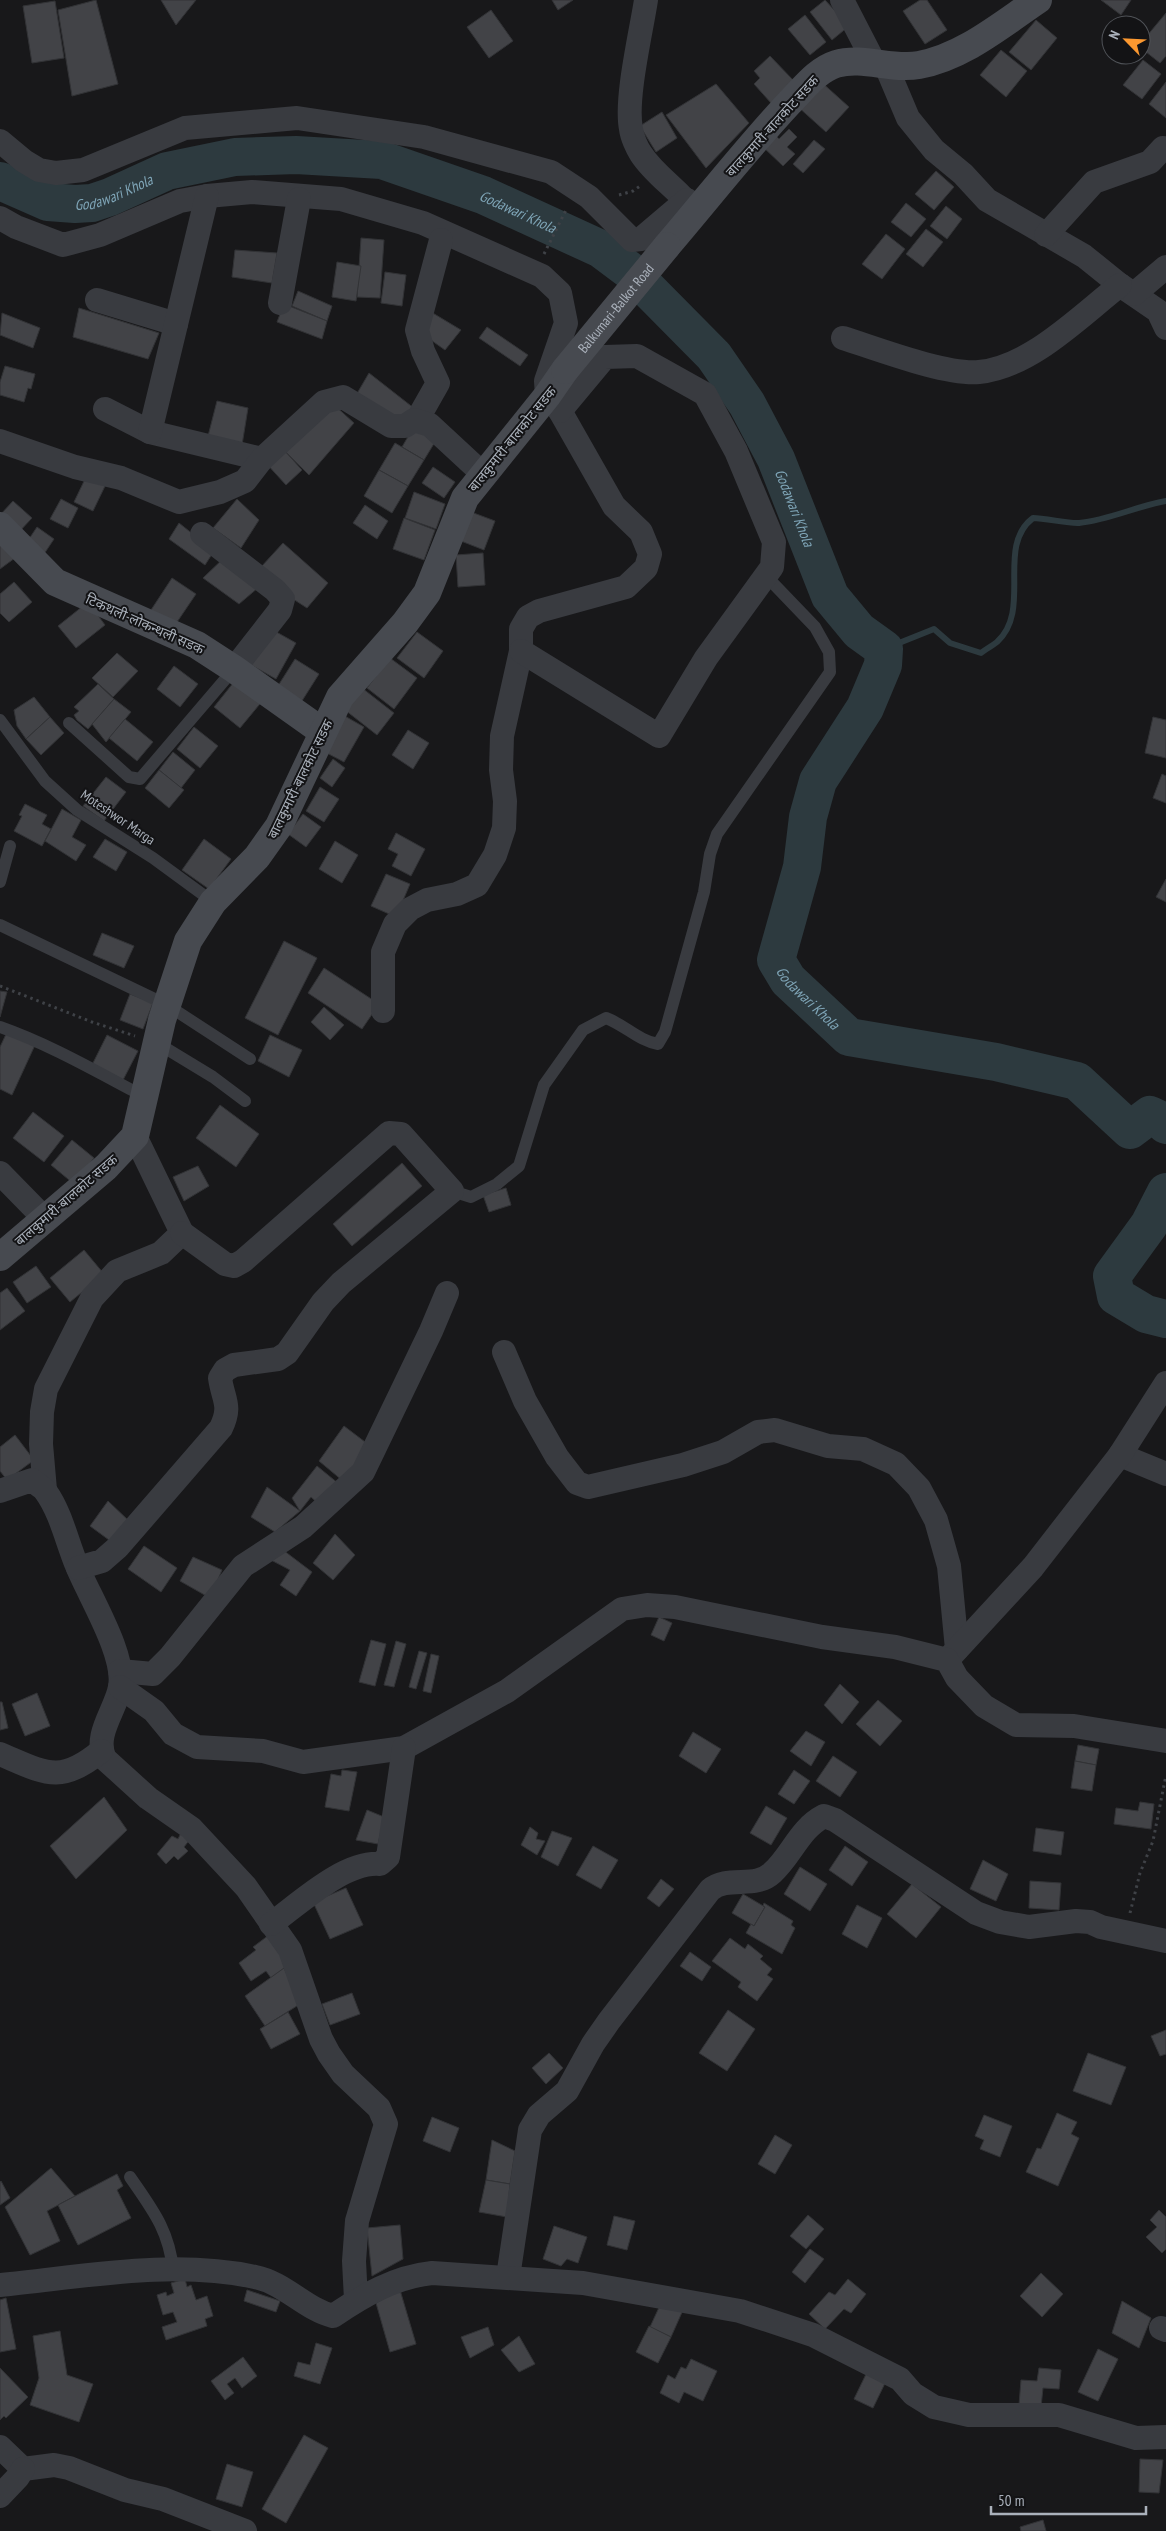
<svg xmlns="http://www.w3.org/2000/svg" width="1166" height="2531" viewBox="0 0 1166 2531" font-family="'PT Sans Narrow','Noto Sans Devanagari',sans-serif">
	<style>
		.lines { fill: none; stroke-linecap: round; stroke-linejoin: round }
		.stream { stroke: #2d3a3f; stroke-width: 6 }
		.river { stroke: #2d3a3f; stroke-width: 38 }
		.building { fill: #424347; stroke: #323336 }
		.path { stroke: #3f4247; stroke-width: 3; stroke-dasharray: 2.5 4; stroke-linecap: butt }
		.lane { stroke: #393b40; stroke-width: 12 }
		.street { stroke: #393b40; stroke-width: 24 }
		.secondary { stroke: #474a50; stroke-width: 28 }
		.secondary-bridge { stroke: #474a50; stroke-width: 28 }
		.labels { text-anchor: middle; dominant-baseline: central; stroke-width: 4; stroke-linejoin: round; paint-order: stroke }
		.street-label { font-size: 14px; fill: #aab1bb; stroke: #131315 }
		.water-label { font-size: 15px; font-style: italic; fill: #7fa5b7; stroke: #131315 }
	</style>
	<rect width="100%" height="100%" fill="#18181a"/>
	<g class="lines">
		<path class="stream" d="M884,649L934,629L950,643L981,653C986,649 992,646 997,642C1033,609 995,547 1033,518C1045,518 1070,524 1079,523C1109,520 1137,506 1166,501"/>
		<g class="river">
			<path id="s1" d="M0,181L48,202L75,204L92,203L110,197L167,171L235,157L296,155L382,160L483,195L601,249L629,270L714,356L747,404L776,459L830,596L859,631L884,649L883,665L865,708L818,781L808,817L802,867L776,960L788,980L849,1037L996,1062L1077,1081L1130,1130L1150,1115L1163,1121L1166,1125"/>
			<path d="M1166,1192L1149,1225L1112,1276L1116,1296L1146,1314L1166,1319"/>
		</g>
	</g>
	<g class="building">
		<path d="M96,0L118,84L72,96L58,10Z"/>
		<path d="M161,0H196L176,25Z"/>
		<path d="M552,0H573L558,10Z"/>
		<path d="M825,0L849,26L832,40L810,12Z"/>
		<path d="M920,0H927L947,30L925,44L903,11Z"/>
		<path d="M1101,0H1131L1121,15Z"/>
		<path d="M55,1L64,58L32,63L23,6Z"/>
		<path d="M491,10L513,41L489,58L467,27Z"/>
		<path d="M1166,13V56L1160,63L1141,48V43Z"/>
		<path d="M805,15L826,42L810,55L788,29Z"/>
		<path d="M1036,20L1057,38L1031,70L1009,52Z"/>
		<path d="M1001,50L1027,71L1006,97L980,75Z"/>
		<path d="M770,56L794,81L771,103L754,84L760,78L754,71Z"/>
		<path d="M1143,60L1161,74L1142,99L1123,85Z"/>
		<path d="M819,80L849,107L826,132L796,105Z"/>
		<path d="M1166,82V118L1149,104Z"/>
		<path d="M716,84L749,123L706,168L666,115Z"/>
		<path d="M662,112L677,138L656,152L640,126Z"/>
		<path d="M789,129L797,137L787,147L795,154L783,166L762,146L774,134L779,139Z"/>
		<path d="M814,140L825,149L803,173L793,164Z"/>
		<path d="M936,171L954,187L934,210L915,194Z"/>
		<path d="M906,203L926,219L911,237L891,222Z"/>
		<path d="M946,206L962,219L947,239L930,226Z"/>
		<path d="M926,229L943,242L923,267L906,254Z"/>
		<path d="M886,234L905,249L882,279L862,264Z"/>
		<path d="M361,238L384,240L380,298L357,297Z"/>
		<path d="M235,250L277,253L272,283L232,277Z"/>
		<path d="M337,262L361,266L356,301L332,297Z"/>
		<path d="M385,272L406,275L402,306L381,303Z"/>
		<path d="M298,291L332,306L327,321L292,306Z"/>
		<path d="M284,304L327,321L322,339L277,322Z"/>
		<path d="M79,308L159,333L148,359L73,337Z"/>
		<path d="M431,312L461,330L445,350L421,333Z"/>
		<path d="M2,313L40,328L33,348L0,335Z"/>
		<path d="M487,327L528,355L520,366L479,338Z"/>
		<path d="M5,366L35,374L31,389L28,388L24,402L0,395V382Z"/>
		<path d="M369,373L415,409L395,425L355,397Z"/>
		<path d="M217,401L248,408L242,445L207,440Z"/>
		<path d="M332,403L354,423L309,475L284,450Z"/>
		<path d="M416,423L438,437L424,460L402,447Z"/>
		<path d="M395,443L424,460L408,486L379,470Z"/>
		<path d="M284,450L302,470L286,485L265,462Z"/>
		<path d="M433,467L455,482L444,498L422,483Z"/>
		<path d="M379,470L408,486L392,513L364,496Z"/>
		<path d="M87,475L106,484L93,511L74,502Z"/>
		<path d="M414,492L445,504L436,529L405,518Z"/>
		<path d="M61,499L78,508L68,528L50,519Z"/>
		<path d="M237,499L259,520L241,548L213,528Z"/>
		<path d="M13,501L32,518L18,533L0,515Z"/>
		<path d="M365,505L388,521L377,539L353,523Z"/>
		<path d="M471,512L495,521L484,550L461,541Z"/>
		<path d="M404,518L435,530L424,560L393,549Z"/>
		<path d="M179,523L214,551L205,565L169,539Z"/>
		<path d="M37,527L54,539L42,557L25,545Z"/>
		<path d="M0,530L19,555L0,569Z"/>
		<path d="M283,543L328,583L307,608L290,597L261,567Z"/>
		<path d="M483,553L485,585L458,587L456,555Z"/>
		<path d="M227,555L259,587L239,604L203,578Z"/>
		<path d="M172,578L196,594L175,625L151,610Z"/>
		<path d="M14,582L32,602L9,622L0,613V594Z"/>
		<path d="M88,602L105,625L76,648L58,626Z"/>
		<path d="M271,629L296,643L276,679L251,665Z"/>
		<path d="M417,632L443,651L424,678L397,658Z"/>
		<path d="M117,653L138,671L113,697L92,678Z"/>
		<path d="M390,658L417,678L394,709L367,688Z"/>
		<path d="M295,659L319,674L300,704L276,689Z"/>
		<path d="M174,666L198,684L180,707L157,689Z"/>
		<path d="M238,677L264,699L240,728L214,707Z"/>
		<path d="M98,684L114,699L88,729L77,720L74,715L79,711L74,707Z"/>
		<path d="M362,688L394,713L377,735L345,710Z"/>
		<path d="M34,697L50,717L26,739L17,726L14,710Z"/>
		<path d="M114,699L131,712L106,742L92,724Z"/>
		<path d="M343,715L364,727L344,762L323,751Z"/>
		<path d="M50,717L64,733L41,755L26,739Z"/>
		<path d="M1153,717L1166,720V758L1145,753Z"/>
		<path d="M125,719L153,742L137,761L109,738Z"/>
		<path d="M194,727L218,746L200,768L177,749Z"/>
		<path d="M408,730L429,743L413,769L392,755Z"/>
		<path d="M173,752L195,770L181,788L159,770Z"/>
		<path d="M333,759L345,768L332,787L320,778Z"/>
		<path d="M159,770L184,790L169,808L145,788Z"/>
		<path d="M1162,774L1166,776V803L1153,798Z"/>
		<path d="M106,777L126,792L104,821L83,806Z"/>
		<path d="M320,787L339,799L324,822L306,811Z"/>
		<path d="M25,804L47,815L42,824L51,829L42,846L14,831L22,816L19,815Z"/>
		<path d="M62,809L81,820L72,837L86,845L76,861L45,841Z"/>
		<path d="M303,814L321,827L306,847L288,834Z"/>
		<path d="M396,833L425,849L411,876L392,866L398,854L388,849Z"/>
		<path d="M105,839L127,852L116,871L93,857Z"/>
		<path d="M204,839L231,859L209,889L182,870Z"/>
		<path d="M335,841L358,855L342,883L319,869Z"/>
		<path d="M386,874L410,884L396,917L371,906Z"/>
		<path d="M1166,879V902L1156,897Z"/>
		<path d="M102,933L134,946L124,968L93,955Z"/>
		<path d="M284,941L317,958L278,1035L245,1018Z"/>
		<path d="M324,968L379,1004L362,1029L308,993Z"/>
		<path d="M0,991L7,992L0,1017Z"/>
		<path d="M130,994L153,1003L143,1029L120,1020Z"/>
		<path d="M324,1007L344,1025L330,1040L311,1022Z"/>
		<path d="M7,1032L35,1045L12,1095L0,1089V1047Z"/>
		<path d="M107,1035L138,1051L123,1080L92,1065Z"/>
		<path d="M270,1035L302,1050L289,1077L258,1061Z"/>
		<path d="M220,1105L259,1134L236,1167L196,1138Z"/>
		<path d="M33,1112L64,1136L44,1162L13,1138Z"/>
		<path d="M72,1140L94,1158L74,1184L51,1165Z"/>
		<path d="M402,1163L422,1186L352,1246L333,1224Z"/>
		<path d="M198,1166L209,1186L184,1201L173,1177Z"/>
		<path d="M506,1188L511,1205L489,1212L483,1195Z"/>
		<path d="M84,1250L104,1274L70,1302L50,1278Z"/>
		<path d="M36,1266L51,1287L27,1303L13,1282Z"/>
		<path d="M7,1288L25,1311L0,1330V1293Z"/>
		<path d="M344,1426L369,1445L343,1481L319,1461Z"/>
		<path d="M15,1435L34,1460L7,1480L0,1471V1447Z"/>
		<path d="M317,1466L339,1484L322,1507L311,1497L300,1511L292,1498Z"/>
		<path d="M267,1487L300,1511L275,1532L251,1517Z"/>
		<path d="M108,1501L129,1521L109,1540L90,1526Z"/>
		<path d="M335,1534L355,1555L333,1580L313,1563Z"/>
		<path d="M144,1546L177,1568L161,1592L128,1569Z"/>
		<path d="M279,1547L312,1572L296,1596L280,1585L290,1570L271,1560Z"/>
		<path d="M193,1557L222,1570L210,1598L180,1581Z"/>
		<path d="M659,1617L672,1623L664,1641L651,1635Z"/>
		<path d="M371,1640L386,1644L375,1686L359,1682Z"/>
		<path d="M396,1641L406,1644L394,1687L384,1685Z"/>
		<path d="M419,1651L427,1653L416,1689L409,1687Z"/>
		<path d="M431,1654L439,1656L431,1693L423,1691Z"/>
		<path d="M840,1684L859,1702L842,1724L824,1705Z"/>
		<path d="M37,1693L50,1726L25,1736L12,1704Z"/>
		<path d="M878,1700L902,1721L880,1746L856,1724Z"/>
		<path d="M0,1702H2L8,1728L0,1730Z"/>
		<path d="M806,1731L825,1742L811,1766L790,1751Z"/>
		<path d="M693,1732L721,1749L706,1773L679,1756Z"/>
		<path d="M1078,1745L1099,1749L1096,1765L1075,1761Z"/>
		<path d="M833,1756L857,1772L840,1797L816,1781Z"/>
		<path d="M1075,1761L1096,1765L1092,1791L1071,1788Z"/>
		<path d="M342,1770L357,1772L349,1811L325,1807L331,1774L341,1776Z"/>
		<path d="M794,1770L810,1781L794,1804L778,1794Z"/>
		<path d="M104,1797L127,1830L76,1879L50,1846Z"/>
		<path d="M1140,1802L1154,1804L1151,1829L1114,1824L1116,1808L1138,1811Z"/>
		<path d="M766,1806L787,1818L771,1845L750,1833Z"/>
		<path d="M367,1810L384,1817L378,1844L356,1840Z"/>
		<path d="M530,1827L538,1833L536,1839L545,1841L537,1855L521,1845Z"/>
		<path d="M1036,1828L1064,1832L1061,1855L1033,1851Z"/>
		<path d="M183,1829L191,1838L184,1847L188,1851L178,1860L174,1856L166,1864L157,1854L172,1836L178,1839Z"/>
		<path d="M552,1831L572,1838L558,1866L541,1857Z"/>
		<path d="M593,1846L618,1860L601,1889L576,1875Z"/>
		<path d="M845,1846L868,1862L852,1886L829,1870Z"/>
		<path d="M983,1860L1008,1874L996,1901L970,1889Z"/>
		<path d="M800,1867L827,1884L810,1911L784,1894Z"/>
		<path d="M661,1879L674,1889L659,1907L647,1898Z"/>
		<path d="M1030,1881L1061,1883L1059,1910L1029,1908Z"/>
		<path d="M912,1884L941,1907L916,1938L887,1914Z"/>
		<path d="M346,1888L363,1925L330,1939L313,1902Z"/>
		<path d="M743,1894L765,1907L754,1926L732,1913Z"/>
		<path d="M764,1903L793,1921L791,1925L795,1928L782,1954L746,1933L751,1924L754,1926L765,1907L763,1906Z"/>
		<path d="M857,1905L882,1918L867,1948L842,1934Z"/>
		<path d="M269,1935L290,1964L271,1978L266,1971L251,1981L239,1963L256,1950L253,1947Z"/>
		<path d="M730,1938L745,1949L748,1944L763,1956L760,1959L772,1969L767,1975L773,1979L757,2001L738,1987L741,1982L712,1961Z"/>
		<path d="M690,1952L711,1967L702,1981L680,1966Z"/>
		<path d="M284,1968L300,2004L265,2026L245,1996Z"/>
		<path d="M352,1993L360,2014L330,2025L322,2004Z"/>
		<path d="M728,2010L755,2029L727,2071L699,2053Z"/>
		<path d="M288,2012L300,2034L271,2049L260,2029Z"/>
		<path d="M1166,2030V2054L1160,2056L1151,2036Z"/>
		<path d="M549,2053L563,2068L546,2084L532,2068Z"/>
		<path d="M1088,2053L1126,2067L1111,2105L1073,2091Z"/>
		<path d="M1057,2113L1077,2122L1071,2134L1079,2138L1058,2186L1026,2172L1037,2148L1041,2149Z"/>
		<path d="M984,2115L1012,2126L1000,2157L980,2149L984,2140L975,2136Z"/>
		<path d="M432,2117L459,2128L450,2152L423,2141Z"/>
		<path d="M775,2135L792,2145L775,2174L758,2164Z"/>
		<path d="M492,2140L515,2151L510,2184L486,2180Z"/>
		<path d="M51,2168L75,2196L47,2211L60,2241L30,2255L5,2207Z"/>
		<path d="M117,2174L123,2186L117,2190L131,2218L78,2245L58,2205Z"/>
		<path d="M486,2180L510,2184L507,2217L479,2212Z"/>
		<path d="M1,2181L10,2198L0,2205V2182Z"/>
		<path d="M1159,2210L1166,2217V2249L1162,2253L1146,2237L1157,2227L1150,2220Z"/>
		<path d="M808,2215L824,2229L806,2249L790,2236Z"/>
		<path d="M614,2216L635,2221L627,2250L607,2245Z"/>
		<path d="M400,2225L403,2259L372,2276L367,2228Z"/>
		<path d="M554,2226L587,2237L578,2263L567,2259L561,2266L543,2259Z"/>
		<path d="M810,2249L824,2259L805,2283L792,2272Z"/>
		<path d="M1041,2273L1063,2294L1042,2317L1020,2296Z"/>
		<path d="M185,2279L187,2287L191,2285L196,2300L207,2296L213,2316L205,2319L207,2326L166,2340L162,2327L177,2322L173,2312L163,2315L157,2295L166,2292L167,2296L174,2293L171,2283Z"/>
		<path d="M848,2279L866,2294L851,2313L844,2309L825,2329L809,2314L829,2292L835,2295Z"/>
		<path d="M247,2290L280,2301L276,2312L244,2301Z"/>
		<path d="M400,2290L416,2344L390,2352L376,2303Z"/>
		<path d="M6,2298L16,2349L0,2352V2300Z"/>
		<path d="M662,2301L683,2310L671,2337L650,2327Z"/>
		<path d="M1122,2301L1151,2318L1139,2348L1112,2333Z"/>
		<path d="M649,2326L671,2337L658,2363L636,2352Z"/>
		<path d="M488,2327L494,2345L470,2358L461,2337Z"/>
		<path d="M60,2331L67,2375L93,2384L79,2422L30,2405L39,2378L33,2336Z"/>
		<path d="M519,2336L535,2364L519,2372L501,2350Z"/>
		<path d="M316,2343L332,2348L320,2384L294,2376L298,2362L310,2365Z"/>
		<path d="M1098,2349L1118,2359L1098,2401L1078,2392Z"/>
		<path d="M243,2357L257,2376L242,2388L235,2378L227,2384L234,2393L225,2400L211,2381Z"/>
		<path d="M691,2359L717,2371L703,2401L684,2392L679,2403L660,2393L668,2375L675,2379L681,2367L686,2369Z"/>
		<path d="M0,2368L28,2397L6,2418L4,2416L0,2420Z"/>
		<path d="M869,2368L888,2377L873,2408L854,2399Z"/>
		<path d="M1039,2368L1061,2370L1059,2389L1043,2388L1041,2407L1019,2405L1021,2380L1037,2381Z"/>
		<path d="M304,2435L328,2448L286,2523L262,2509Z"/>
		<path d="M1140,2459L1163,2460L1159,2493L1139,2492Z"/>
		<path d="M227,2464L253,2472L242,2507L216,2499Z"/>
		<path d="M1043,2520L1046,2531H1021L1020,2527Z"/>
	</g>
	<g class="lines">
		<g class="path">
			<path d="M619,195L633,191L640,186"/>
			<path d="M544,254L567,208"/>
			<path d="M0,986L92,1022L135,1036"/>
			<path d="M1130,1913L1140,1873L1153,1841L1166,1775"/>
		</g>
		<g class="lane">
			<path d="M0,720L45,781L77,810L153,858L213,902"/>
			<path d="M69,723L129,777L140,779L234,669"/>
			<path d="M0,882L10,846"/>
			<path d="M0,925L167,1005L250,1059"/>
			<path d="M0,1027C51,1045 97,1072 145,1097"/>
			<path d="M157,1043L213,1077L245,1101"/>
			<path d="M452,1191L471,1197L497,1184L519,1166L544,1085L583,1030L606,1018C625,1025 639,1041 658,1044L665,1032L704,892L710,854L717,834L830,672L829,652L815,627L766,576"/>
			<path d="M130,2177C152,2209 169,2230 173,2270"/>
		</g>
		<g class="street">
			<path d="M646,0C641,33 625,99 631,129C632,137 637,148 641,154C656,177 680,190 696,213"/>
			<path d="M842,0L875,64"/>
			<path d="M886,66L908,118L934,150L963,174L987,200L1084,256L1120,285L1158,311L1166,328"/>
			<path d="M0,141L24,161L39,170L56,173L83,170L185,128L297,118L424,137L551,172L589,197L632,240L641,239L687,200"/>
			<path d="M0,218L16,227L63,245L100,235L180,201L207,196L252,192L341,199L423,223L542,276L560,293L566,323L546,381L547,396L560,411L614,506L641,532L650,554L646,568L626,587L539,611L528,617L521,629V651L502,736L501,770L505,801L504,828L495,855L477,885L457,894L427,900L410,909L395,924L383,952V1011"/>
			<path d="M1046,235L1094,182L1150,162L1163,148"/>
			<path d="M1134,294L1166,267"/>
			<path d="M97,300L176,324"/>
			<path d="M280,303L299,199"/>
			<path d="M843,338C878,349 945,375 979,372C1031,367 1080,316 1120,285"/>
			<path d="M105,409L150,432L262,459"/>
			<path d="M421,413L438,383L423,351L417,330L441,240"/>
			<path d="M150,432L207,196"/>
			<path d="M0,441L75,467L121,478L179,502L220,492L245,481L262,459L324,402L343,397L391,426H405L414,420L430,425L484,475"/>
			<path d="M202,534L275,590L283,599L280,610L234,669"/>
			<path d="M521,651L659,736L706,658L772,567L774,542L736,451L705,394L637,356L605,357L560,411"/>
			<path d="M0,1173L45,1219"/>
			<path d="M504,1352L525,1401L557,1457L577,1483L588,1487L683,1465L723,1452L758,1432L775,1430L828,1446L863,1449L896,1464L919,1488L936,1520L949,1566L957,1649"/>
			<path d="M1120,1455L1166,1474"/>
			<path d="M45,1490L41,1444L42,1412L46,1389L92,1298L117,1271L161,1253L182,1233L135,1136"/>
			<path d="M0,1491L32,1480C36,1484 43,1487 46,1492C61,1513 67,1542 77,1566C89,1596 126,1655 120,1687C116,1710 93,1735 105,1759L148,1798L191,1828L246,1887L290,1950L321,2039L329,2054L343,2074L379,2108L386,2124L357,2221L354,2261L356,2300"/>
			<path d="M78,1568L102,1561L118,1547L221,1428C232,1405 223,1400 220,1378L225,1370L234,1365L278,1359L287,1353L323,1302L341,1283L452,1191L401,1134L389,1133L243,1261L234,1266L225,1264L182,1233"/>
			<path d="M950,1657L1033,1567L1120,1455L1166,1383"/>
			<path d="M120,1671L153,1674L170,1657L243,1566L303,1527L363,1472L431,1331L447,1293"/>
			<path d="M120,1687L154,1711L173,1734L197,1747L263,1751L303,1762L404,1748L507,1691L622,1609L647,1605L675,1607L822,1637L895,1647L947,1660L957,1678L984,1706L1016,1725L1074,1726L1166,1741"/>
			<path d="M0,1754C45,1773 60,1785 101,1751"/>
			<path d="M271,1924C299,1904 344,1861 380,1864L388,1857L404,1748"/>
			<path d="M508,2277L530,2130L539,2115L567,2091L593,2044L609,2021L710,1890C728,1875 755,1889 772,1873C792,1855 799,1829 824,1816L835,1820L976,1913L1000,1922L1029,1927L1076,1921L1090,1922L1101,1927L1166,1941"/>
			<path d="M0,2285C83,2277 172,2259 255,2277C285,2283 305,2309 333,2316C364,2295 395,2277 432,2273L583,2283L740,2311L813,2335L900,2379L913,2394L934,2407L969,2415H1059L1136,2438L1166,2437"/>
			<path d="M1161,2328L1166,2330"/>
			<path d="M0,2447L23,2469"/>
			<path d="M23,2469L54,2465L69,2468L125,2490L163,2499L245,2531"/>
			<path d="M0,2496L18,2477L23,2469"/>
		</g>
		<g class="secondary">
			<path d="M667,246C708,198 747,148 790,102C804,88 817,70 836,64C863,56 891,70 919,65C963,57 1001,25 1038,0"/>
			<path d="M0,526L55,582L197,645L234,669L323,732"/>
			<path d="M0,1257L106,1167L135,1136L162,1020L188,941L213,902L257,857L279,826L340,697L405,623L427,593L465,498L547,396L565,370"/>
		</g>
		<path class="secondary-bridge" id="s2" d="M565,370L667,246"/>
	</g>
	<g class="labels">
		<g class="street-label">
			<text transform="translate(772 126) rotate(-48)">बालकुमारी-बालकोट सडक</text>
			<text stroke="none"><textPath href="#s2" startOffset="80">Balkumari-Balkot Road</textPath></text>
			<text transform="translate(512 439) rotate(-51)">बालकुमारी-बालकोट सडक</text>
			<text transform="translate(145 624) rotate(24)">टिकथली-लोकन्थली सडक</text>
			<text transform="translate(300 779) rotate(-64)">बालकुमारी-बालकोट सडक</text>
			<text transform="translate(118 817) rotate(34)">Moteshwor Marga</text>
			<text transform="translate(66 1200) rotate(-41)">बालकुमारी-बालकोट सडक</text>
		</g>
		<g class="water-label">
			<text stroke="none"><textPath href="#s1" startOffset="120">Godawari Khola</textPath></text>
			<text stroke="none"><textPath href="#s1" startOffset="540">Godawari Khola</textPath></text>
			<text stroke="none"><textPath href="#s1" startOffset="960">Godawari Khola</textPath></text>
			<text stroke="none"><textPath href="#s1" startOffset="1515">Godawari Khola</textPath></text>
		</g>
	</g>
	<g transform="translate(1126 40) rotate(294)"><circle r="24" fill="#131315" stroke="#4f5257"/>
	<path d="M0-4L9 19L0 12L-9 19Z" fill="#fb9830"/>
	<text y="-8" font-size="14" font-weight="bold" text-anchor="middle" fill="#aab1bb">N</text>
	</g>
	<path d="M991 2506v8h155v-8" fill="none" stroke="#aab1bb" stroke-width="2.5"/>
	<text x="998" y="2506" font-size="15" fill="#aab1bb" stroke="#131315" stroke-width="4" paint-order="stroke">50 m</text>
</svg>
